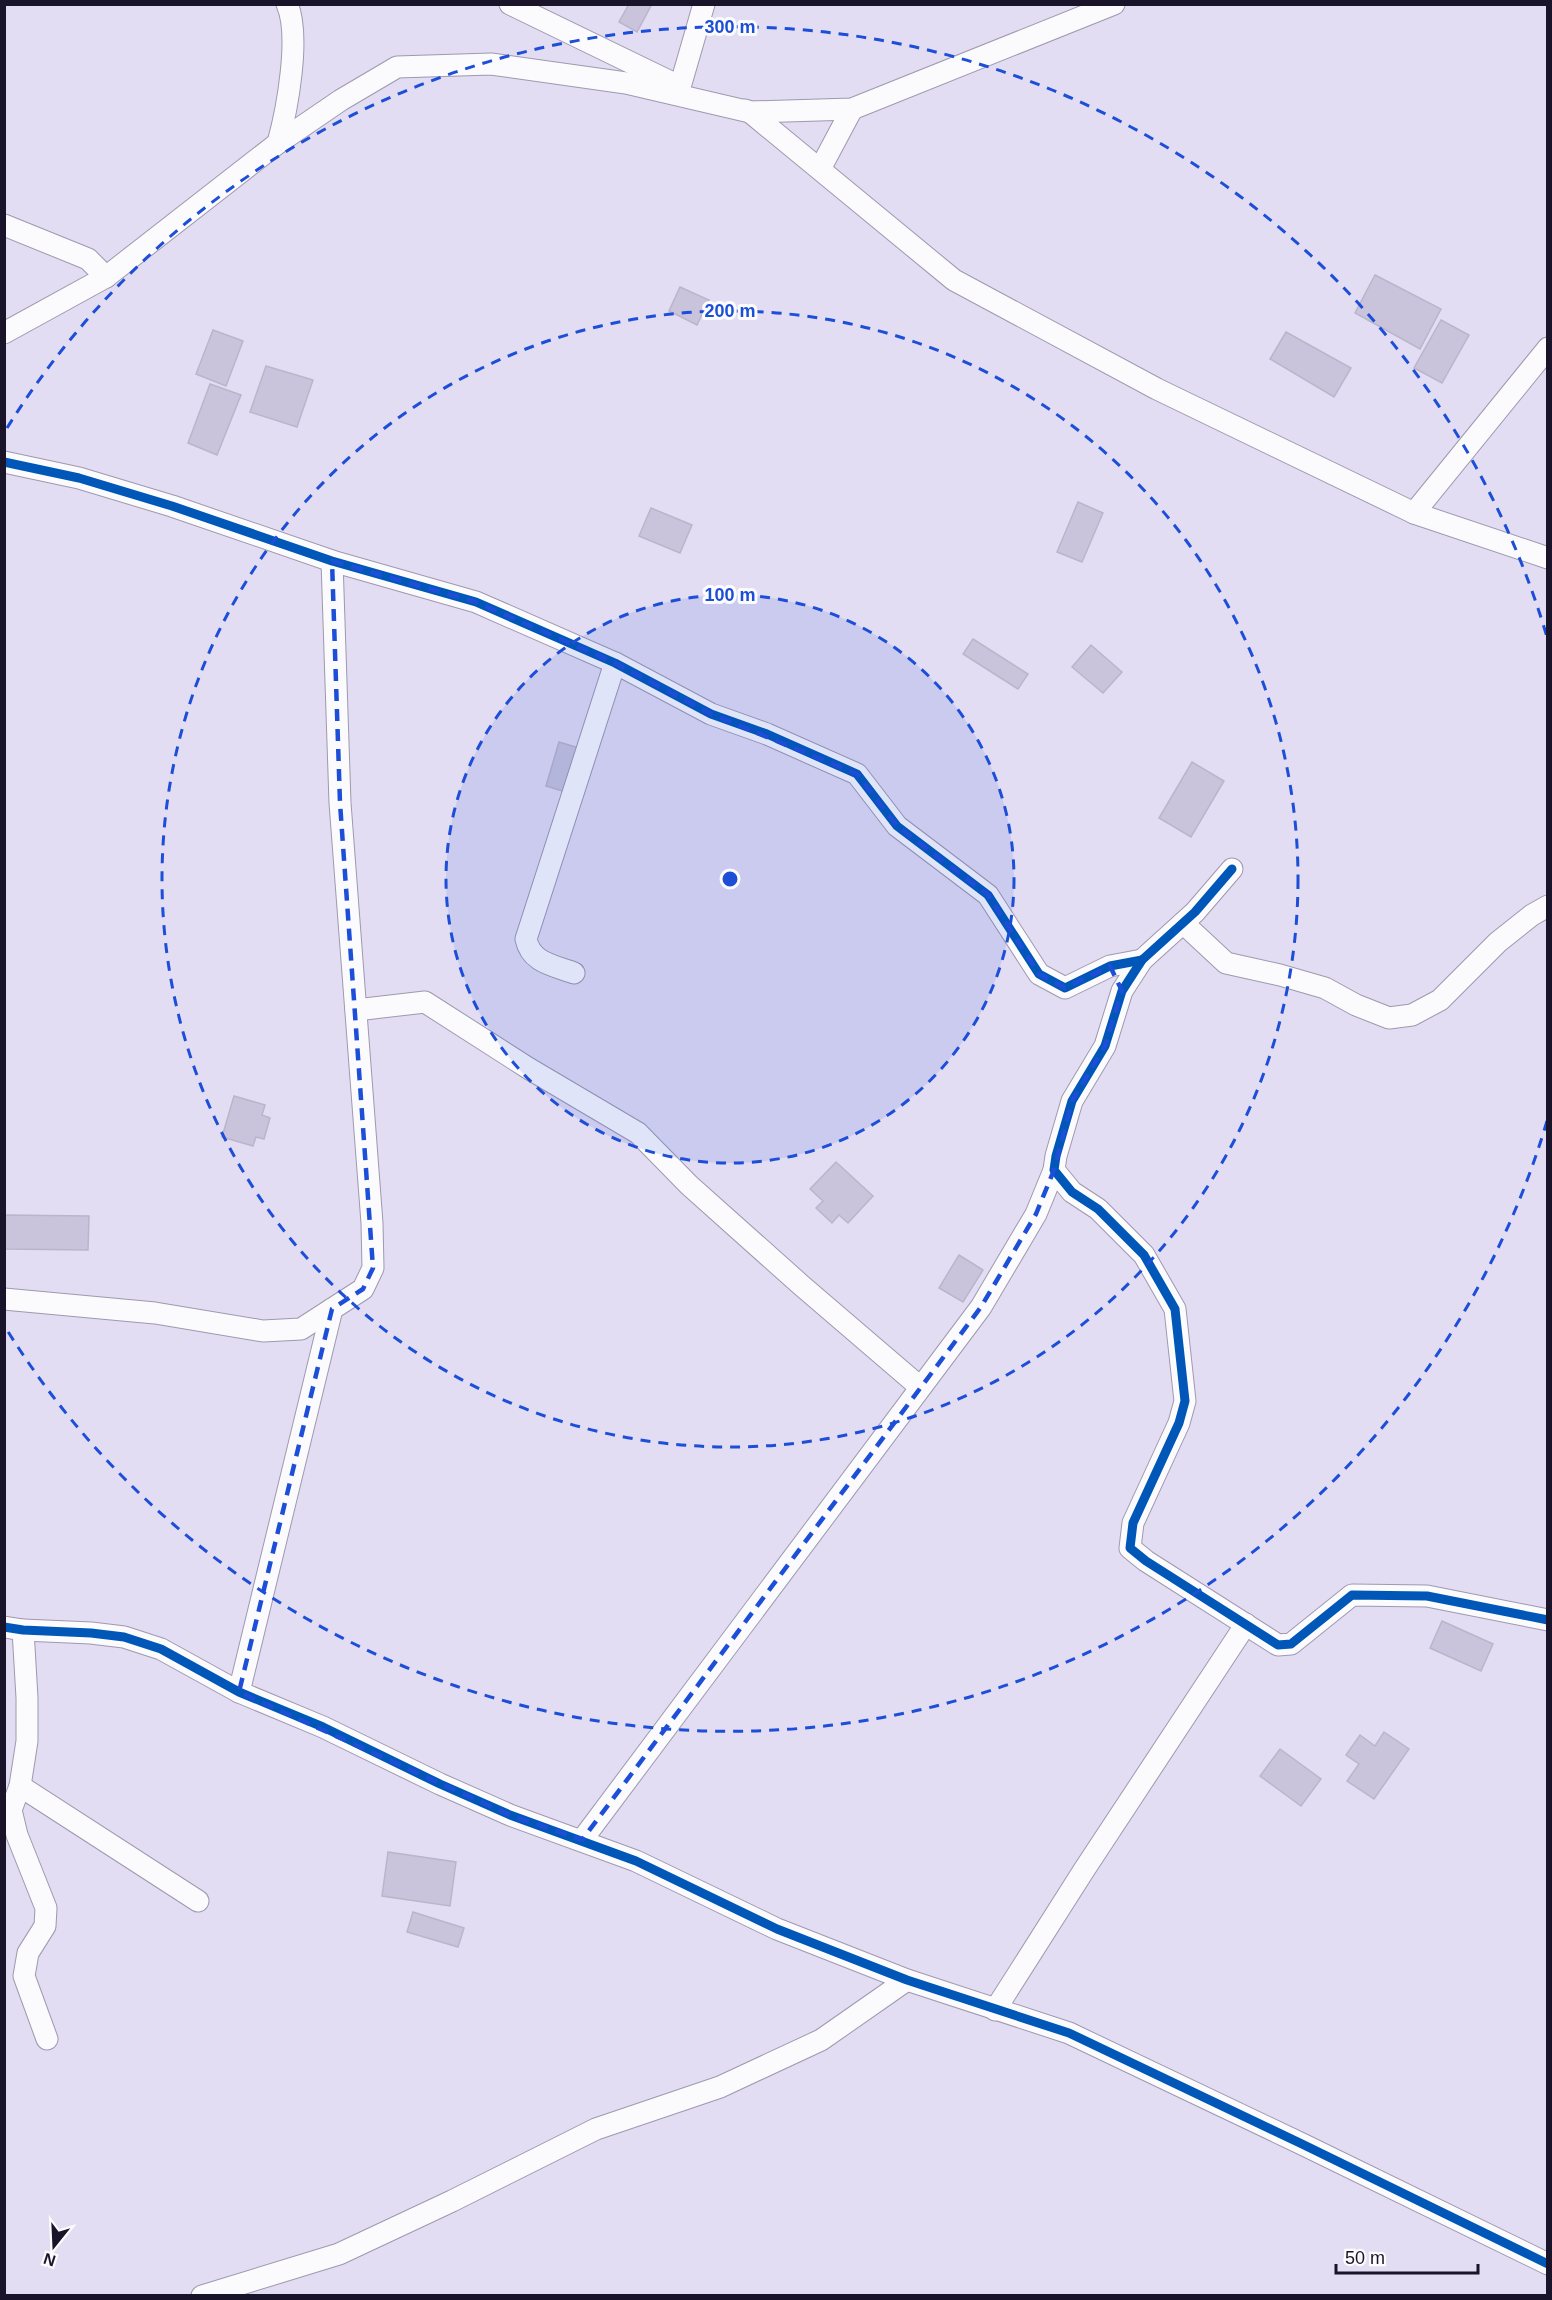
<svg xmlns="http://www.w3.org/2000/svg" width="1552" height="2300" viewBox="0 0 1552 2300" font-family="Arial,sans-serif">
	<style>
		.building { fill: #c9c4db; stroke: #bab5cb; stroke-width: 1.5 }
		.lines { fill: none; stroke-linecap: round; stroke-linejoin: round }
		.minor-casing { stroke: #9e99ae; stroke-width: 23 }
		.minor { stroke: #fbfafd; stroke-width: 21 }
		.cycleway-casing { stroke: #fcfcfc; stroke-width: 13 }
		.cycleway { stroke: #0057b8; stroke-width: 9 }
		.marked { fill: none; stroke: #1d4ed8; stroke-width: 4.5; stroke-dasharray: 12 8; stroke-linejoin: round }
		.ring { fill: none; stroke: #1d4ed8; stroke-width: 3; stroke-dasharray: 10 8 }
		.centre { fill: #1d4ed8; stroke: #fcfcfc; stroke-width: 3 }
		.ring-label { font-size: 18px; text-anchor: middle; font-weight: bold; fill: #1d4ed8; stroke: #fcfcfc; stroke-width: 6; stroke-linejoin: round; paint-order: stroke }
	</style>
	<rect width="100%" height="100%" fill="#e2ddf3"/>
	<g class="building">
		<path d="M629,4H652L637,32L619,22Z"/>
		<path d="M1375,275L1441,309L1420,349L1355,313Z"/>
		<path d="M680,287L709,300L697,325L669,311Z"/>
		<path d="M1441,320L1469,335L1442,383L1414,368Z"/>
		<path d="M213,330L243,341L226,386L196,374Z"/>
		<path d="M1286,332L1351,368L1334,397L1270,359Z"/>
		<path d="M266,366L313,380L297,427L250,412Z"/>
		<path d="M210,384L241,395L217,455L188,443Z"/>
		<path d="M1078,502L1103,513L1082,562L1057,552Z"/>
		<path d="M651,508L692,525L680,553L639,536Z"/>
		<path d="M973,639L1028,674L1018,689L963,654Z"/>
		<path d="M1091,645L1122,672L1103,693L1072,667Z"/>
		<path d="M559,742L579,748L566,792L546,786Z"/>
		<path d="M1192,762L1224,781L1191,837L1159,818Z"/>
		<path d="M234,1096L265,1105L262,1115L270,1118L264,1139L256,1137L253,1146L222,1137Z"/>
		<path d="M836,1162L873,1196L848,1223L839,1215L832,1223L816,1208L823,1201L810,1189Z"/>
		<path d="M4,1215L89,1216L88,1250L4,1249Z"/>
		<path d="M959,1255L983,1270L963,1302L939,1288Z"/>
		<path d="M1442,1621L1493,1644L1481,1671L1430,1648Z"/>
		<path d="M1384,1732L1409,1749L1374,1799L1347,1781L1359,1764L1346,1755L1360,1735L1375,1746Z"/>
		<path d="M1280,1749L1321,1779L1301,1806L1260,1776Z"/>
		<path d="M388,1852L456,1862L450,1906L382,1896Z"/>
		<path d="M413,1912L464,1928L458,1947L407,1932Z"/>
	</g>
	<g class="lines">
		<defs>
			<g id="minor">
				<path d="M510,4L679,86"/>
				<path d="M680,87L704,4"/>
				<path d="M745,110L750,112L954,280L1157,389L1414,513L1548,558"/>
				<path d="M278,143C287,110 301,36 287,4"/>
				<path d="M820,169L852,109"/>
				<path d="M4,225L88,259L106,277"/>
				<path d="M4,333L106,277L278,143L341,100L397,67L491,64L626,83L750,112L852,109L1114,4"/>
				<path d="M4,462L79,478L172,506L332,561L476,602L615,663L711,714L767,734L857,774L897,826L988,895L1039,974L1065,988L1110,966L1142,960"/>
				<path d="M1414,513L1548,348"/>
				<path d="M1232,869L1195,912L1142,960L1122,991L1105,1046L1072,1101L1056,1156L1054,1170L1072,1192L1098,1209L1144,1255L1175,1309L1185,1401L1179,1423L1133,1523L1130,1548L1146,1561L1278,1645L1291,1644L1352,1595L1427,1596L1548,1620"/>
				<path d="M1183,923L1226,963L1280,975L1325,988L1356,1005L1389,1018L1412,1015L1440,1000L1498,942L1532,915L1548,906"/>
				<path d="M574,973C553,965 531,963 526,939L615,663"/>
				<path d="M356,1010L425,1002L528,1068L638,1133L689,1185L801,1285L920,1387"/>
				<path d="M4,1299L155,1313L263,1331L301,1329L363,1289L373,1268L372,1223L340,803L332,561"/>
				<path d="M4,1627L23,1630L91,1633L124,1637L161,1649L239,1692L323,1727L440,1784L510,1815L636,1861L777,1929L907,1980L1069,2033L1302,2144L1548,2264"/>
				<path d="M23,1630L27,1698V1741L20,1786L11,1810L17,1835L46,1908L45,1926L28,1953L24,1976L47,2039"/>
				<path d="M239,1692L332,1309"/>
				<path d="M20,1786L198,1901"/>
				<path d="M582,1840L981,1307L1036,1214L1054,1170"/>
				<path d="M995,2010L1084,1870L1246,1624"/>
				<path d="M202,2296L339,2254L452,2201L596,2129L720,2087L821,2040L907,1980"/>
			</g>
		</defs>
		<use href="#minor" class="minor-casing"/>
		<use href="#minor" class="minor"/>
		<defs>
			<g id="cycleway">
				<path d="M4,462L79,478L172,506L332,561L476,602L615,663L711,714L767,734L857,774L897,826L988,895L1039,974L1065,988L1110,966L1142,960"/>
				<path d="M1232,869L1195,912L1142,960L1122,991L1105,1046L1072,1101L1056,1156L1054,1170L1072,1192L1098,1209L1144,1255L1175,1309L1185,1401L1179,1423L1133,1523L1130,1548L1146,1561L1278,1645L1291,1644L1352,1595L1427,1596L1548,1620"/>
				<path d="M4,1627L23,1630L91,1633L124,1637L161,1649L239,1692L323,1727L440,1784L510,1815L636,1861L777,1929L907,1980L1069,2033L1302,2144L1548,2264"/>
			</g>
		</defs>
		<use href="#cycleway" class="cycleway-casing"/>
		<use href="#cycleway" class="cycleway"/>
	</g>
	<path class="marked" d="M332,561L476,602L615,663L711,714L857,774L897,826L988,895L1039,974L1065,988L1110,966L1122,991L1105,1046L1072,1101L1054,1170L1036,1214L981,1307L582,1840L510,1815L239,1692L332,1309L363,1289L373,1268L340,803Z"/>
	<circle cx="730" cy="879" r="284" fill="#1d4ed8" fill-opacity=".12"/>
	<g class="ring">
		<circle cx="730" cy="879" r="284"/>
		<circle cx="730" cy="879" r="568"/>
		<path d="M1547 1121A852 852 0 0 1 7 1330M7 428A852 852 0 0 1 1547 637"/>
	</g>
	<circle cx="730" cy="879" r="9" class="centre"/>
	<g class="ring-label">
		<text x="730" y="33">300 m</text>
		<text x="730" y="317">200 m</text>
		<text x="730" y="601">100 m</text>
	</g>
	<rect width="1552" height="2300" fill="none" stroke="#1a142b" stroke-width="12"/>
	<g transform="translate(54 2246) rotate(198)" stroke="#fcfcfc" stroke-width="4.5" paint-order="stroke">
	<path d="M0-4.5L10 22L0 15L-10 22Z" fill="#1a142b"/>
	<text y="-9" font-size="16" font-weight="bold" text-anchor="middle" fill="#1a142b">N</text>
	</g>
	<path d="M1336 2264v9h142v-9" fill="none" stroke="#1a142b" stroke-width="3"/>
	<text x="1345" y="2264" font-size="18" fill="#1a142b" stroke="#fcfcfc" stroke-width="4.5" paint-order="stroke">50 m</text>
</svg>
